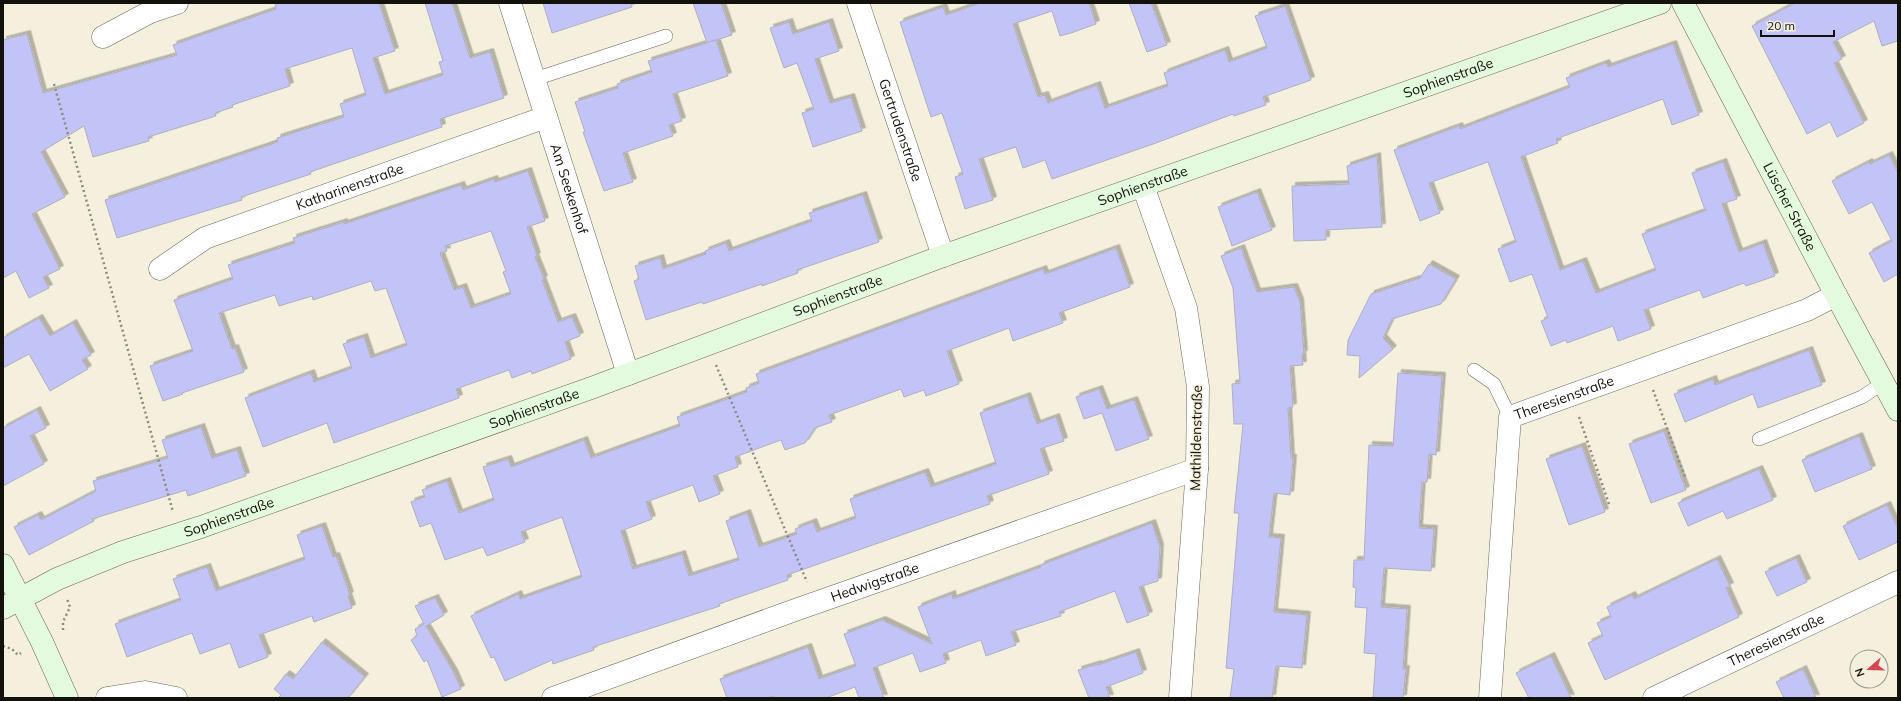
<svg xmlns="http://www.w3.org/2000/svg" width="1901" height="701" viewBox="0 0 1901 701" font-family="Mulish,sans-serif">
	<style>
		.building { fill: #c2c3f6; stroke: #afafc1; fill-rule: evenodd; filter: url(#shadow) }
		.lines { fill: none; stroke-linecap: round; stroke-linejoin: round }
		.lane-casing { stroke: #6b6656; stroke-width: 14 }
		.street-casing { stroke: #6b6656; stroke-width: 23 }
		.secondary-casing { stroke: #6b6656; stroke-width: 23 }
		.path { stroke: #8f8b7f; stroke-width: 2.5; stroke-dasharray: 2 3; stroke-linecap: butt }
		.lane { stroke: #fff; stroke-width: 13 }
		.street { stroke: #fff; stroke-width: 22 }
		.secondary { stroke: #e3fadf; stroke-width: 22 }
		.labels { text-anchor: middle; dominant-baseline: central; stroke-width: 3; stroke-linejoin: round; paint-order: stroke }
		.street-label { font-size: 14px; fill: #13110b; stroke: #f5f0de }
	</style>
	<defs>
		<filter id="shadow"><feDropShadow dx="3.5" dy="-3.5" stdDeviation="0" flood-color="#0004"/></filter>
	</defs>
	<rect width="100%" height="100%" fill="#f5f0de"/>
	<g class="building">
		<path d="M275,3H379L395,51L373,58L385,94L443,75L439,62L443,61L425,3H452L470,58L490,52L504,98L440,119L442,127L310,172L311,174L241,197L242,200L117,238L105,200L278,142L277,138L344,117L340,104L366,95L352,48L285,69L290,86L232,105L233,107L215,113L216,116L148,137L149,141L93,157L84,126L41,152L65,197L32,214L60,269L43,277L49,288L29,298L16,271L3,278V40L27,34L43,93L177,55L173,45L276,9Z"/>
		<path d="M543,3H631L632,7L552,33Z"/>
		<path d="M693,3H721L732,35L707,43Z"/>
		<path d="M980,3H1089L1096,24L1071,33L1060,36L1052,11L1013,24L1038,97L1045,95L1048,103L1097,85L1105,108L1168,86L1164,73L1225,50L1229,62L1267,48L1255,16L1285,6L1311,80L1263,97L1266,105L1234,116L1233,114L1156,143L1052,179L1045,160L1023,168L1016,147L979,159L993,200L965,209L955,177L963,174L942,113L931,117L900,22L943,7L946,15Z"/>
		<path d="M1129,3H1151L1167,45L1147,52Z"/>
		<path d="M1795,3H1898V41L1882,46L1874,21L1833,42L1842,59L1834,63L1864,123L1837,137L1830,122L1807,134L1752,26Z"/>
		<path d="M789,22L793,34L829,22L839,51L815,59L830,103L851,97L862,131L813,147L802,113L814,109L797,63L784,68L770,28Z"/>
		<path d="M716,40L728,76L673,94L682,121L669,125L673,136L623,153L633,182L604,191L583,132H585L575,102L618,88L617,84L652,72L648,61Z"/>
		<path d="M1673,44L1699,115L1672,125L1663,99L1556,139L1558,143L1521,157L1560,270L1583,261L1596,293L1656,270L1642,234L1707,210H1705L1692,173L1723,162L1737,199L1722,204L1739,252L1763,243L1775,276L1746,286L1744,283L1703,298L1700,290L1644,310L1651,329L1618,341L1613,326L1567,343L1566,340L1551,346L1541,321L1548,318L1532,274L1510,282L1498,249L1516,242L1488,162L1429,183L1440,213L1420,221L1394,150L1459,126L1460,129L1570,87L1566,78L1606,63L1608,67Z"/>
		<path d="M1889,155L1898,173V274L1884,282L1869,253L1892,241L1872,202L1849,214L1832,181L1869,162L1870,164Z"/>
		<path d="M1377,156L1382,227L1326,230V240L1294,241L1292,186L1349,184L1347,166Z"/>
		<path d="M528,171L545,221L527,227L537,256L535,257L544,279L542,280L558,322L572,317L580,336L565,342L571,359L532,374L531,371L512,378L509,370L456,389L459,398L334,443L327,423L263,447L245,398L311,373L314,382L352,368L343,344L364,337L371,358L407,345L386,288L375,291L371,281L313,300L312,296L279,306L275,295L219,313L232,349L235,348L244,372L182,393L183,394L163,401L150,366L193,351L174,300L233,279L228,265L295,243L293,238L344,222V224L461,185L463,190L494,179L495,182ZM491,231L506,271L503,272L511,294L471,308L463,287L454,290L440,253L447,251L445,246Z"/>
		<path d="M1257,192L1272,230L1232,246L1218,207Z"/>
		<path d="M863,195L879,242L797,270L798,273L762,286V284L703,304L702,302L646,320L634,281L639,279L635,266L660,258L663,269L706,254L705,251L726,243L729,251L812,221L809,213Z"/>
		<path d="M1116,248L1130,287L1059,313L1063,323L1013,341L1009,328L947,351L959,384L926,396L924,390L904,397L901,389L829,415L832,422L815,428L805,443L785,450L781,440L735,457L738,467L713,476L720,494L699,502L693,485L646,502L652,519L621,531L633,569L682,554L689,576L739,560L726,521L747,513L759,547L797,534L795,529L813,522L817,532L856,518L850,499L925,472L931,487L996,464L980,413L1027,396L1037,424L1056,417L1064,441L1040,449L1049,474L987,496L990,504L787,575L788,580L719,604L720,606L593,647L594,650L553,664L552,660L505,681L494,657L491,658L471,616L518,594L520,599L582,577L562,517L521,532L525,542L487,556L483,547L445,560L431,523L420,527L411,502L425,497L422,490L447,481L459,513L494,500L483,467L508,459L511,467L584,440L591,458L680,426L677,417L747,392L746,388L759,383L756,374L1043,269L1045,274Z"/>
		<path d="M1241,248L1257,292L1294,287L1300,302L1304,354H1302L1303,365L1290,366L1293,407L1288,408L1291,458H1293L1290,495L1274,493L1269,537L1281,538L1274,612L1307,615L1302,668L1276,666L1272,698H1230L1234,669L1226,668L1239,513H1234L1243,424H1234L1232,384L1240,383L1233,288L1221,256Z"/>
		<path d="M1429,264L1456,279L1441,304L1392,319L1383,338L1393,349L1359,378L1360,356L1347,355L1348,340L1371,294L1420,278Z"/>
		<path d="M39,318L50,336L73,323L91,355L82,360L88,369L50,391L29,354L3,368V338Z"/>
		<path d="M1809,350L1822,385L1758,408L1753,394L1685,422L1674,394L1713,379L1715,385Z"/>
		<path d="M1398,373L1442,376L1436,455L1429,454L1427,482H1422L1419,528L1434,529L1431,571L1384,568L1381,607L1407,609L1403,669H1406L1403,698H1373L1376,654L1364,653L1367,608L1355,607L1356,588L1353,587L1354,560H1364L1369,445L1393,446Z"/>
		<path d="M1099,389L1107,409L1134,400L1149,439L1116,451L1102,413L1084,419L1076,397Z"/>
		<path d="M37,410L46,428L30,436L44,464L3,486V428Z"/>
		<path d="M201,427L212,458L237,450L246,476L188,496L186,490L92,519L94,521L29,555L14,527L38,515L41,520L96,491L93,481L168,458L162,440Z"/>
		<path d="M1664,431L1686,490L1651,503L1629,444Z"/>
		<path d="M1859,436L1872,469L1815,492L1802,460Z"/>
		<path d="M1582,446L1605,512L1569,525L1546,459Z"/>
		<path d="M1759,469L1773,500L1727,519L1723,511L1688,526L1678,503Z"/>
		<path d="M1887,505L1898,529V542L1859,560L1843,526Z"/>
		<path d="M1152,523L1160,547L1158,581L1139,587L1149,615L1127,623L1115,591L1059,612L1061,616L1011,632L1016,645L986,656L981,640L943,654L946,663L920,672L913,653L873,668L884,698H859L855,687L826,698H774V696L767,698H727L720,679L808,647L819,679L856,666L844,634L882,620L932,644L918,607L952,594L953,599L1041,567V565Z"/>
		<path d="M322,526L333,557L336,556L350,595L348,596L352,608L314,622L312,616L259,635L268,657L239,668L230,643L200,654L192,633L127,657L115,624L181,600L173,579L207,567L216,591L305,559L297,535Z"/>
		<path d="M1796,558L1807,582L1777,596L1765,572Z"/>
		<path d="M1717,559L1730,586L1726,588L1739,617L1605,680L1588,643L1603,636L1597,623L1611,617L1607,607L1632,595L1634,599Z"/>
		<path d="M435,598L444,615L426,626L454,673L461,689L442,697L427,660L424,662L411,640L417,636L415,629L424,624L415,606Z"/>
		<path d="M322,642L365,677L348,698H278L281,695L274,689L286,674L293,679Z"/>
		<path d="M1136,652L1143,673L1106,687L1110,698H1089L1078,670L1098,664V665Z"/>
		<path d="M1551,656L1571,698H1529L1516,673Z"/>
		<path d="M1803,669L1816,698H1784L1776,682Z"/>
	</g>
	<g class="lines">
		<defs>
			<g id="lane">
				<path d="M535,79L666,36"/>
				<path d="M1474,370L1494,384L1510,417"/>
				<path d="M1759,439L1862,397L1883,383"/>
			</g>
			<g id="street">
				<path id="s1" d="M510,3L628,374"/>
				<path id="s2" d="M858,3L943,256"/>
				<path d="M103,37L150,12L177,3"/>
				<path d="M1143,186L1186,308L1198,387L1197,469L1180,698"/>
				<path id="s3" d="M160,269L205,238L546,117"/>
				<path d="M107,698L145,692L176,698"/>
				<path id="s4" d="M553,698L798,609L1197,469"/>
				<path id="s5" d="M1490,698L1510,417L1807,310L1836,295"/>
				<path id="s6" d="M1654,698L1898,582"/>
			</g>
			<g id="secondary">
				<path id="s7" d="M1683,3L1836,295L1898,410"/>
				<path d="M3,565L42,642L67,698"/>
				<path id="s8" d="M3,608L57,579L123,552L201,527L594,387L943,256L1660,3"/>
			</g>
		</defs>
		<use href="#lane" class="lane-casing"/>
		<use href="#street" class="street-casing"/>
		<use href="#secondary" class="secondary-casing"/>
		<g class="path">
			<path d="M54,84L173,512"/>
			<path d="M716,365L807,582"/>
			<path d="M1653,390L1685,477"/>
			<path d="M1579,417L1609,504"/>
			<path d="M63,630V622L70,607L67,599"/>
			<path d="M3,646L12,649L18,655L21,653"/>
		</g>
		<use href="#lane" class="lane"/>
		<use href="#street" class="street"/>
		<use href="#secondary" class="secondary"/>
	</g>
	<g class="labels">
		<g class="street-label">
			<text stroke="none"><textPath href="#s8" startOffset="1540">Sophienstraße</textPath></text>
			<text stroke="none"><textPath href="#s2" startOffset="134">Gertrudenstraße</textPath></text>
			<text stroke="none"><textPath href="#s8" startOffset="1216">Sophienstraße</textPath></text>
			<text stroke="none"><textPath href="#s3" startOffset="208">Katharinenstraße</textPath></text>
			<text stroke="none"><textPath href="#s1" startOffset="195">Am Seekenhof</textPath></text>
			<text stroke="none"><textPath href="#s7" startOffset="230">Lüscher Straße</textPath></text>
			<text stroke="none"><textPath href="#s8" startOffset="892">Sophienstraße</textPath></text>
			<text stroke="none"><textPath href="#s5" startOffset="339">Theresienstraße</textPath></text>
			<text stroke="none"><textPath href="#s8" startOffset="568">Sophienstraße</textPath></text>
			<text transform="translate(1196 438) rotate(-89)">Mathildenstraße</text>
			<text stroke="none"><textPath href="#s8" startOffset="244">Sophienstraße</textPath></text>
			<text stroke="none"><textPath href="#s4" startOffset="342">Hedwigstraße</textPath></text>
			<text stroke="none"><textPath href="#s6" startOffset="135">Theresienstraße</textPath></text>
		</g>
	</g>
	<rect width="1901" height="701" fill="none" stroke="#13110b" stroke-width="8"/>
	<g transform="translate(1869 669) rotate(250)"><circle r="19" fill="#f5f0de" stroke="#9b978a"/>
	<path d="M0-3L7 15L0 10L-7 15Z" fill="#d64652"/>
	<text y="-6" font-size="11" font-weight="bold" text-anchor="middle" fill="#13110b">N</text>
	</g>
	<path d="M1761 30v6h73v-6" fill="none" stroke="#13110b" stroke-width="2"/>
	<text x="1767" y="30" font-size="12" fill="#13110b" stroke="#f5f0de" stroke-width="3" paint-order="stroke">20 m</text>
</svg>
